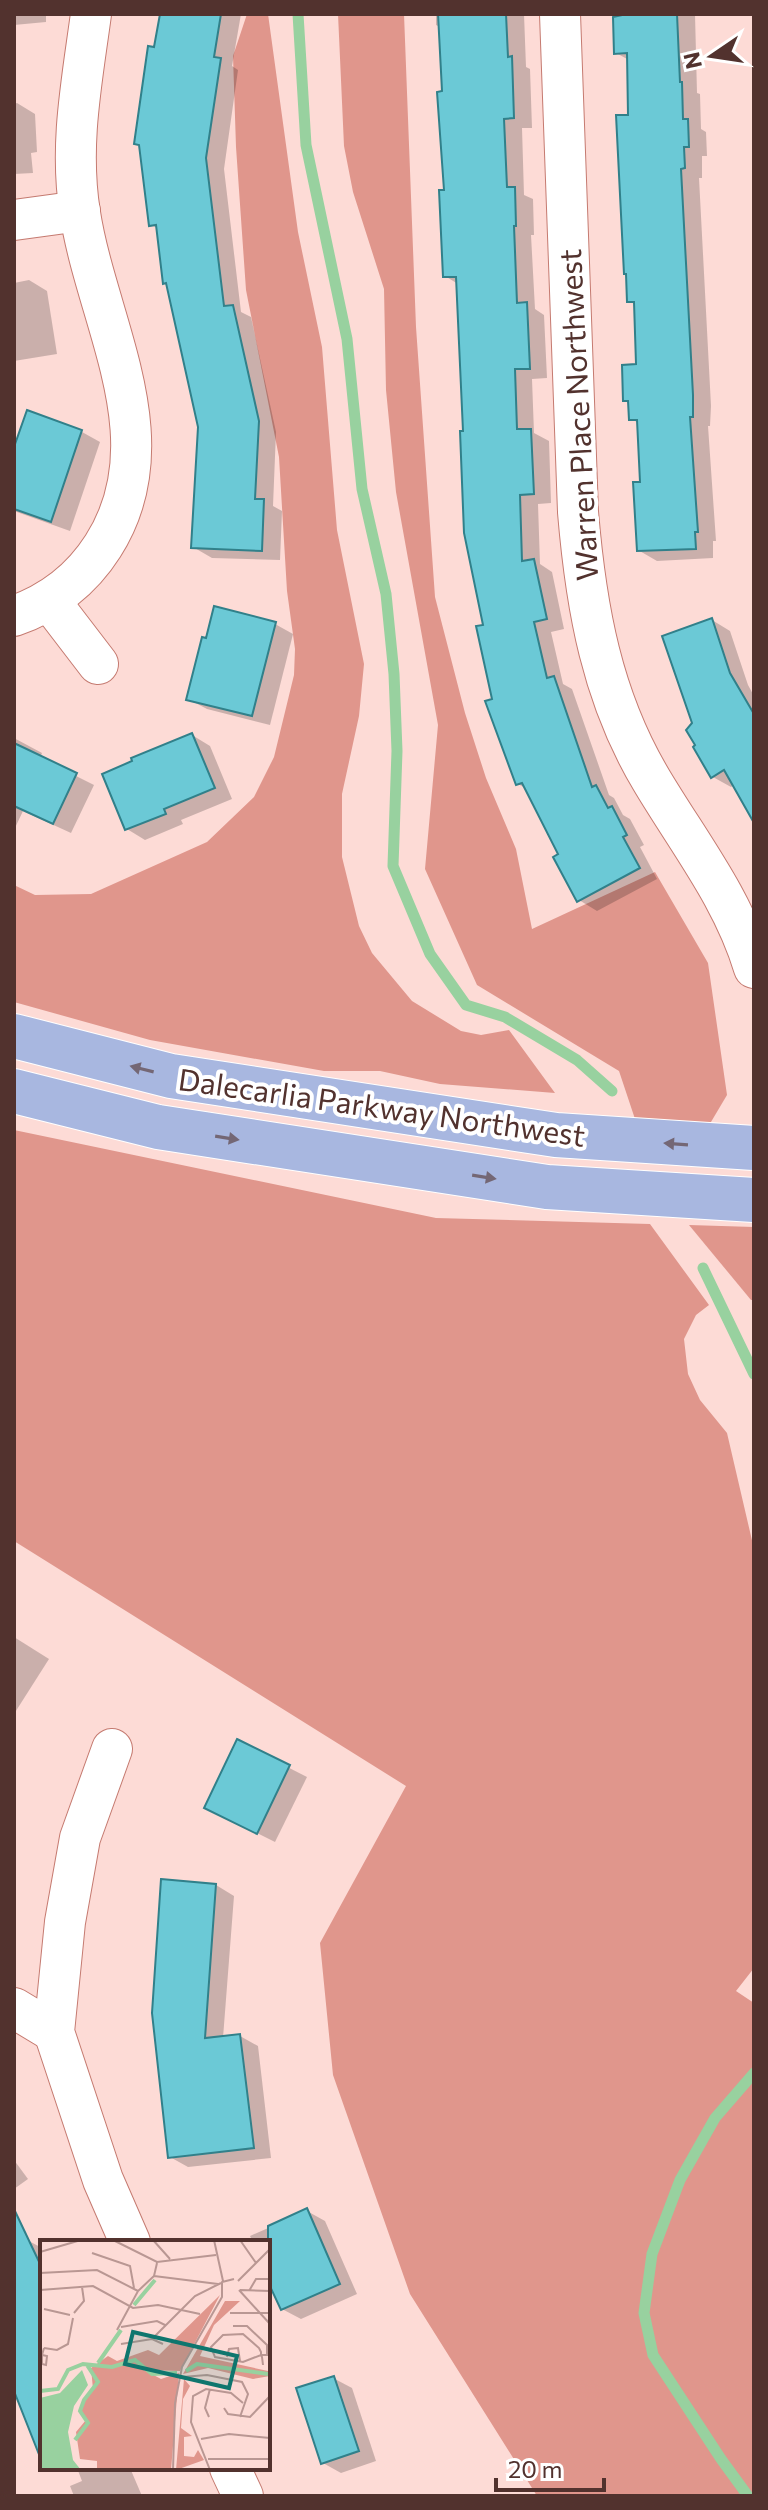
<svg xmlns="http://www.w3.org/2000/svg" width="768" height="2510" viewBox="0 0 768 2510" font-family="Commissioner,sans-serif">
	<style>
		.forest { fill: #e0968c }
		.shadow { fill: #0003 }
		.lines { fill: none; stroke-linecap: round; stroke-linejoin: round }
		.stream { stroke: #98d19f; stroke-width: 11 }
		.building { fill: #6bc9d6; stroke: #31808a; stroke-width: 2 }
		.minor-casing { stroke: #c57a70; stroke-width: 42 }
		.major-casing { stroke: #fff; stroke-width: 46 }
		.minor { stroke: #fff; stroke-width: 40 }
		.major { stroke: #a8b7e0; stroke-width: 44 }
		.oneway { fill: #746775 }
		.labels { text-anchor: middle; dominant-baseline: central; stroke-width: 8; stroke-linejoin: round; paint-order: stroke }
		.street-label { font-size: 30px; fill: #52322e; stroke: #fff }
		.inset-river { fill: none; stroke: #98d19f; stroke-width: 4 }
		.inset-road { fill: none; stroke: #b99793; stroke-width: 2 }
		.view { fill: #0f766e; fill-opacity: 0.15; stroke: #0f766e; stroke-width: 4 }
		.inset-edge { fill: none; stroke: #52322e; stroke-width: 4 }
	</style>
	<rect width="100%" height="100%" fill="#fddbd6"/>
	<g class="forest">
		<path d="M247,14H268L298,232L322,347L337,530L364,664L359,716L342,794V857L359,926L372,953L412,1001L461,1031L481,1035L509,1030L555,1093L440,1084L380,1071H324L150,1040L14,1002V885L35,895L91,894L207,842L254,797L274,757L294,675L295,649L287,591L279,457L246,290L236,147L233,56Z"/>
		<path d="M338,14H404L416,327L435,597L465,713L486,778L516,849L532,929L655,872L708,963L727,1095L708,1127L635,1119L619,1071L477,985L425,869L438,725L396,492L386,390L384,289L353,192L344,146Z"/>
		<path d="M14,1130L436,1218L650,1224L709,1305L696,1315L684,1339L688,1374L700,1400L727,1433L754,1549V1968L736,1991L754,2003V2496H537L410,2294L333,2075L320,1943L406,1786L14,1541Z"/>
		<path d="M689,1225L754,1227V1300H751Z"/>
	</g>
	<g class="shadow">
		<path d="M14,14H46V22L14,25Z"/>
		<path d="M162,14H241L232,66L238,70L224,169L241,312L251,317L276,432L273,506L282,511L280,560L212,558L193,547L200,427L169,285L165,282L158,229L151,224L156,50Z"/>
		<path d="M436,14H524L526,67L530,69L532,128H522L524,195L533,199L534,235H531L535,309L544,315L547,378L532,379L534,433L549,441L551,503L538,504L540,564L552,572L564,629L551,632L563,684L572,689L609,795L614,798L623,815L630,819L644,845L640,847L657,879L597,911L579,900L561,854L527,789L518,784L494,700L465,433L458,284L445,276L444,93L440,27L436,25Z"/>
		<path d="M615,14H695L697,93L700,94L701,129L706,132L707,156H702V178H699L711,406L710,426H708L716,541H713V558L657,561L638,550L642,484L639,423L631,419V403L625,400L638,366L636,305L629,301V60L616,53Z"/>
		<path d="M17,103L35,114L37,152L31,153L33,173L14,174V104Z"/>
		<path d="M29,280L47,291L57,354L14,361V283Z"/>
		<path d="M28,413L82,432L100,442L70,531L14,511V453Z"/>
		<path d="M712,620L730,631L748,685L754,696V817L734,785L731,787L713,777L695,723Z"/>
		<path d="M275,624L293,634L270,725L207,709L188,699Z"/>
		<path d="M192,735L210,746L232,799L181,820L183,824L145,840L127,829Z"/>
		<path d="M14,738L42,753L40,758L94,785L71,833L23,811L14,830Z"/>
		<path d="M14,1637L49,1659L14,1714Z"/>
		<path d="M238,1742L307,1777L275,1842L225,1817Z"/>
		<path d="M216,1885L234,1896L223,2038L240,2036L258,2046L271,2158L188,2167L170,2157Z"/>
		<path d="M14,2160L28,2179L14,2189Z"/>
		<path d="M307,2211L325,2221L357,2294L301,2319L282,2309L268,2277V2242H253L250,2236Z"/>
		<path d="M27,2240L42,2248V2429L28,2421L14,2385V2246Z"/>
		<path d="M333,2378L352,2388L376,2461L341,2473L323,2463Z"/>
		<path d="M77,2468H130L142,2496H74L70,2486L82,2481Z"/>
	</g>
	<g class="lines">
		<g class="stream">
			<path d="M298,14L306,145L347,339L362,489L386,594L394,674L397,751L393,866L430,954L466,1005L505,1017L577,1060L612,1091"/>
			<path d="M703,1268L754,1374"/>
			<path d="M748,2496L721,2459L653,2355L644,2313L652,2254L680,2180L715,2118L754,2073"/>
		</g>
	</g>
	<g class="building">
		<path d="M160,14H221L214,57L221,58L206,158L224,306L233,305L259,421L255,499H264L262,551L191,548L198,427L166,283L163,284L156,225L149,226L139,145L134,144L148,46L154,47Z"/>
		<path d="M438,14H506L508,57L512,56L514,118L504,119L507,187H515L516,226H514L517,303L527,302L530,369H515L517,429H531L534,494L520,495L522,561L534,559L547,619L534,622L547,678L554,676L592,787L596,785L608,808L612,806L627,835L623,837L640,868L577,902L553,857L558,854L522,783L516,785L485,701L492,699L476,626L483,625L464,533L460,431H463L456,277H443L439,190H444L437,92L442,91Z"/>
		<path d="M627,14H677L680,82H682L683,119H688L689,147H684L685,168L681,169L693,395V417H690L698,532H695L696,549L637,551L633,482H640L637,420H629L628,401H623L622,365L636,364L634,302H627L626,274H624L616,115H628L627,53L614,54L613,17Z"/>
		<path d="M27,410L82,430L51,522L14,509V447Z"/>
		<path d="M214,606L276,622L252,716L186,700L202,637L206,638Z"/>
		<path d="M712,618L730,673L754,714V823L724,770L711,778L693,747L695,745L686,730L692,723L662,636Z"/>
		<path d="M192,733L215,788L164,809L166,814L125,830L102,774L132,761L131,758Z"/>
		<path d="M14,743L77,773L53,824L14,806Z"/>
		<path d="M237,1739L290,1765L257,1834L204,1808Z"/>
		<path d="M161,1879L216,1884L205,2038L240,2034L254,2148L168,2158L152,2013Z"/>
		<path d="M307,2208L340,2284L281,2310L268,2282V2226Z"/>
		<path d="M14,2209L42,2268L40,2457L14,2391Z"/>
		<path d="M334,2376L359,2451L321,2464L296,2388Z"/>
	</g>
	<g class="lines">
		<defs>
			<g id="minor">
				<path d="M560,14L578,512C586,608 602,698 652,781C689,843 733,898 754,968"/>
				<path d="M14,220L80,211"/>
				<path d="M49,600L98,664"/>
				<path d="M14,616C51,603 82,579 103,546C171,440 97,323 80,213C69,145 82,81 91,14"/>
				<path d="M112,1749L80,1838L65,1922L54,2032L103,2180L130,2242"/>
				<path d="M14,2008L54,2032"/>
				<path d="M230,2468L243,2496"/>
			</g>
			<g id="major">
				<path d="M14,1036L171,1076L556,1135L754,1148"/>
				<path d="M14,1091L158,1127L547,1187L754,1200"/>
			</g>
		</defs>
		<use href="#minor" class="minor-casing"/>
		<use href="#major" class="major-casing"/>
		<use href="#minor" class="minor"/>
		<use href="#major" class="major"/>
	</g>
	<defs><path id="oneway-solid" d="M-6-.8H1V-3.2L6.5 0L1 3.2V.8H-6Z" transform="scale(2)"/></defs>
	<g class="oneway">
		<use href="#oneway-solid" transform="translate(142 1069) rotate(-166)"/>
		<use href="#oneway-solid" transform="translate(227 1138) rotate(9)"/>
		<use href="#oneway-solid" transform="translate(676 1144) rotate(-176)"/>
		<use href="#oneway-solid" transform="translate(484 1177) rotate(9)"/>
	</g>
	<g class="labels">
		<g class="street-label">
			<text transform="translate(577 415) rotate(-93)">Warren Place Northwest</text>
			<text transform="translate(382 1106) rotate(8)">Dalecarlia Parkway Northwest</text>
		</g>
	</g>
	<g transform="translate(40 2240)">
		<rect width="230" height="230" fill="#fddbd6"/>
		<path d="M180,55L140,131L104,130L121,139L139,133L131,230H57V221L40,219L36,192L46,180L40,167L53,149L51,128L68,116L77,121L108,110L119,115ZM185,61H200L174,85L160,116L228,131L230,136L213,139L168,128L143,134ZM144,139L150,146L143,159L141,188L152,196L144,197V216L154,217L158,210L164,220L136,230Z" fill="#e0968c"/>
		<path d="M42,130L48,145L34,166L28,192L33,220L41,230H0V158L20,153Z" fill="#98d19f"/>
		<path class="inset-river" d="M94,65L115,40M58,123L81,90M146,131L157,124L228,134M0,151L18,149L28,130L43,124L72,127L95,120L112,134L137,133M35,200L48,183L40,171L44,160L58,142L47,125"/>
		<path class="inset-road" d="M73,0L117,22L176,15M113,0L130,19M174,0L183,41M200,0L216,23M0,12L41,0M52,13L90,26L94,48M0,33L57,30L98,51M114,36L178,44M198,41L230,9M0,50L53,46L93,68L118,65L160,74M199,50L230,84M200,50L230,51M209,51L216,39H230M4,69L30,75M34,73L44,61L42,47M190,73H230M193,86H207L227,105V115M81,87L117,81L125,85M77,90L98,51L114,36L117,23M112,99L155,56L181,43M81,104L112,99L123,104M4,108L17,110L28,104L33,78M2,115L7,116L6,125L2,124V115L4,108M187,117L189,109L198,108L200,121M223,125L222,117L221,115V112L219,108L203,94L183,95L171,107L175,117L203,122L221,115H230M142,137L167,135L202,142L208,154L200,177M184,168L188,174L210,177L230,156M169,177L165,168L170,149M161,199L189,194L230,198M168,219H230M133,230L135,163L142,127L182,57V42L194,39M170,230L151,182L153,156L166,149L191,153L203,163"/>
		<path class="view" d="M93,92L197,116L189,148L85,124Z"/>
		<rect width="230" height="230" class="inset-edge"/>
	</g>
	<rect width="768" height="2510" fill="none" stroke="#52322e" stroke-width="32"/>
	<g transform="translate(712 56) rotate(257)" stroke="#ffffff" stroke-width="6" paint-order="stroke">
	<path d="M0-6L14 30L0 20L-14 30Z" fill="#52322e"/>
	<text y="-12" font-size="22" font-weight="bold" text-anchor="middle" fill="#52322e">N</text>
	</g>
	<path d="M496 2478v12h108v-12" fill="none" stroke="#52322e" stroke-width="4"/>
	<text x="508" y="2478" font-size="24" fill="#52322e" stroke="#ffffff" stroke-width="6" paint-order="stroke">20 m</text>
</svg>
